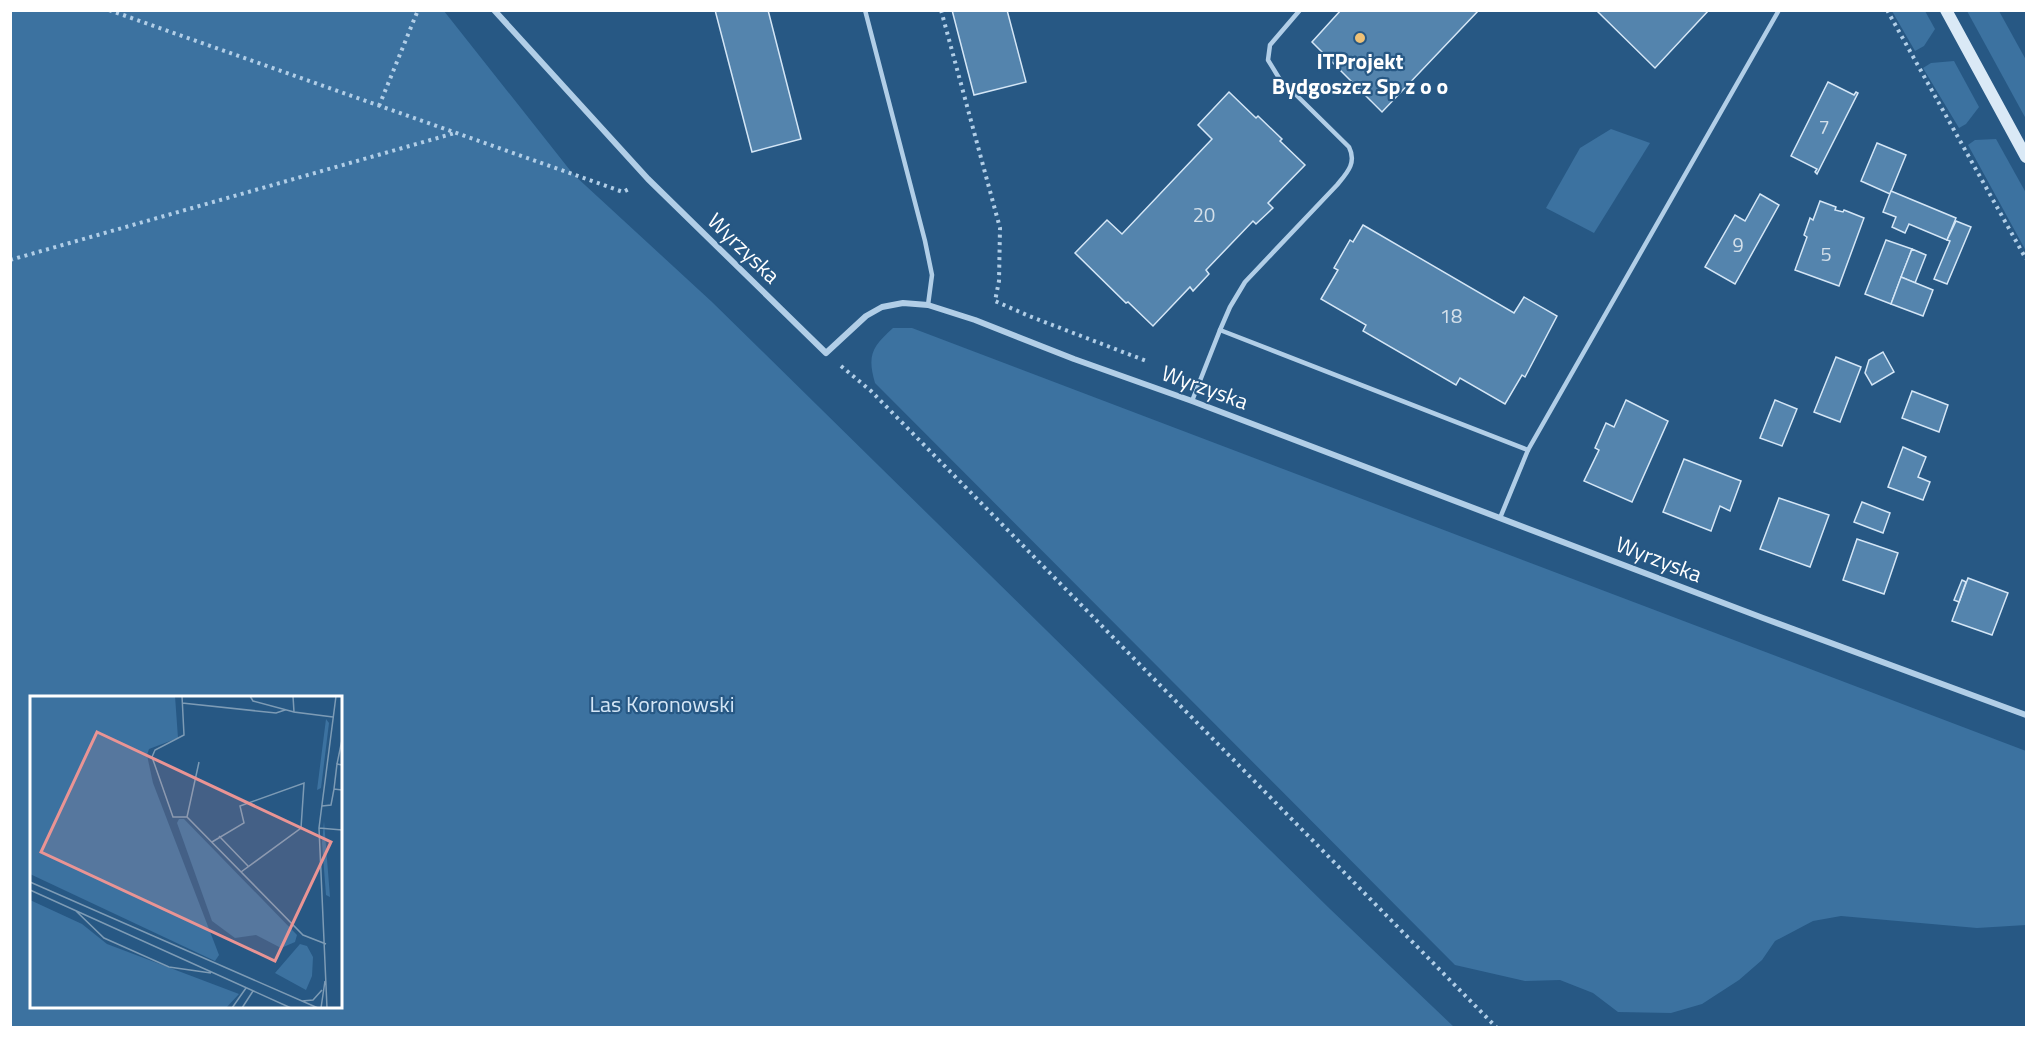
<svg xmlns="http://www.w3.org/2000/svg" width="2037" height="1038" viewBox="0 0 2037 1038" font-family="'Titillium Web',sans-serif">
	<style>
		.green { fill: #3c72a0; fill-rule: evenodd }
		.building { fill: #5484ad; stroke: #d4e6f6; stroke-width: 1.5 }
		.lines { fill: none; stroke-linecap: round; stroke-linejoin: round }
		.path { stroke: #b1cee7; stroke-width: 4; stroke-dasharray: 3 4.5; stroke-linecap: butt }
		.lane { stroke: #b1cee7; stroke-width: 4.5 }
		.street { stroke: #b1cee7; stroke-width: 6 }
		.secondary { stroke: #dae9f6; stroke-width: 12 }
		.poi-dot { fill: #efc176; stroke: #275884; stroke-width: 2 }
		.labels { text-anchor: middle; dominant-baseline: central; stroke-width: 4.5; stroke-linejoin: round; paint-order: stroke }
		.number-label { font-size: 20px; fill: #d4e0ea }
		.poi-label { font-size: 22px; font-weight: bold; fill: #fff; stroke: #275884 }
		.street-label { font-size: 22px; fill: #fff; stroke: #275884 }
		.park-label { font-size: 22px; fill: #d4e6f6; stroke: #275884 }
		.inset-road { fill: none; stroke: #7d9bb5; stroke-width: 1.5 }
		.view { fill: #ea9494; fill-opacity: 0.15; stroke: #ea9494; stroke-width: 3 }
		.inset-edge { fill: none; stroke: #fff; stroke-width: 3 }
	</style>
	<rect width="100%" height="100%" fill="#275884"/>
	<g class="green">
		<path d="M10,11H444L573,174L712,302L1330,909L1454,1027H11ZM32,698H340V1006H32Z"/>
		<path d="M1892,11H1925L1935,29L1924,46L1915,51Z"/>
		<path d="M1967,11H1999L2026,60V119Z"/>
		<path d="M1954,61L1979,107L1966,124L1959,128L1923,68L1931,63Z"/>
		<path d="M1611,129L1650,143L1594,233L1546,208L1580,148Z"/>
		<path d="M1996,139L2026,193V251L1968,145L1975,140Z"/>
		<path d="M893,328H912L2026,751V925L1977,928L1841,916L1813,921L1775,941L1762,960L1739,980L1702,1004L1671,1013L1618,1012L1593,993L1560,980L1525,981L1455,965L875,383C867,355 872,347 893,328Z"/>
	</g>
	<g class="building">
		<path d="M715,10H768L801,139L752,152Z"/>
		<path d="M952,10H1007L1026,82L974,95Z"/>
		<path d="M1341,10H1479L1382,112L1312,42Z"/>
		<path d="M1596,10H1709L1655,68Z"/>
		<path d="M1828,82L1854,95L1856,92L1858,93L1817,174L1815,172L1817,169L1791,156Z"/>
		<path d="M1229,92L1256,118L1258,116L1282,139L1280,141L1305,165L1268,203L1273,208L1256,224L1253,221L1206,270L1209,274L1193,291L1190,287L1153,326L1128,302L1126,303L1075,253L1107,220L1122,234L1212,139L1198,125Z"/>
		<path d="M1877,143L1906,155L1890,194L1861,181Z"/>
		<path d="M1891,191L1956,218L1947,240L1909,224L1905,233L1892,227L1896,217L1883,212Z"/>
		<path d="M1760,194L1779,205L1735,284L1705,267L1735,215L1745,221Z"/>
		<path d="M1820,201L1836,207L1835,210L1843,212L1844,210L1864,218L1839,286L1795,270L1807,237L1804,235L1810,218L1813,220Z"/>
		<path d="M1956,221L1971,227L1947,284L1934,279L1950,241L1947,240Z"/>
		<path d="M1363,225L1514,313L1524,297L1557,316L1525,377L1522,375L1505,404L1460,378L1456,385L1363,331L1366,325L1321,299L1338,270L1334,268L1350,240L1353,242Z"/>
		<path d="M1886,240L1912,249L1891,304L1865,294Z"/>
		<path d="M1912,249L1926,255L1915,283L1901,277Z"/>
		<path d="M1901,277L1933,290L1923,316L1891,304Z"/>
		<path d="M1883,352L1894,372L1872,385L1865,373L1869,360Z"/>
		<path d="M1836,357L1861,367L1840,422L1814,412Z"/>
		<path d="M1912,391L1948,405L1939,432L1902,418Z"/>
		<path d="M1626,400L1668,421L1632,502L1584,481L1599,450L1595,448L1606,423L1614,427Z"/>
		<path d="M1775,400L1797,409L1782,446L1760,438Z"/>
		<path d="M1903,447L1926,457L1918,477L1930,482L1923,500L1888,487Z"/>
		<path d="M1684,459L1741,481L1730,511L1720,506L1711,531L1663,512Z"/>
		<path d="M1779,498L1829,515L1810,567L1760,549Z"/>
		<path d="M1862,502L1890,513L1883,533L1854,522Z"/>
		<path d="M1857,539L1898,553L1884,594L1843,580Z"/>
		<path d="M1968,578L2008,593L1992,635L1952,621Z"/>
		<path d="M1962,580L1966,582L1959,602L1954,600Z"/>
	</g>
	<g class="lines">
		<g class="path">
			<path d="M109,10L623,192L631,188"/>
			<path d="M941,10L1000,228L999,281L995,301L1029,316L1149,362"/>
			<path d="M1887,10L2026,259"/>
			<path d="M379,106L418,10"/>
			<path d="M10,260L455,133"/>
			<path d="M841,366L871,391L1497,1028"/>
		</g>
		<g class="lane">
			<path d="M865,10L925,241L932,275L928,305"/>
			<path d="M1220,330L1528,450"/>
			<path d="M1192,401L1220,330L1230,307L1245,282L1337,185C1347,173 1357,163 1349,147L1279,78L1268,60L1270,45L1300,10"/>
			<path d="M1500,518L1528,450L1779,10"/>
		</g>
		<path class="street" d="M494,10L648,179L826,353L866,316L882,307L903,303L928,305L975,320L1074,359L1192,401L1763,618L2026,715"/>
		<path class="secondary" d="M1946,10L2026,157"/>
	</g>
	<circle class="poi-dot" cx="1360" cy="38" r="6"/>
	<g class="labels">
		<g class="number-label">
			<text x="1824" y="126">7</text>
			<text x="1204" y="214">20</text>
			<text x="1738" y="244">9</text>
			<text x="1826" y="253">5</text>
			<text x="1451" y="315">18</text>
		</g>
		<g class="poi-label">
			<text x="1360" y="61">ITProjekt<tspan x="1360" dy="25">Bydgoszcz Sp z o o</tspan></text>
		</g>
		<g class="street-label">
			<text transform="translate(744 248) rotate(44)">Wyrzyska</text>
			<text transform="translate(1205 387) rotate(20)">Wyrzyska</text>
			<text transform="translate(1659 559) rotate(21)">Wyrzyska</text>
		</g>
		<g class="park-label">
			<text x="662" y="704">Las Koronowski</text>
		</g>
	</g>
	<g transform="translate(30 696)">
		<rect width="312" height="312" fill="#275884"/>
		<path d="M0,0H145L148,42L119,53L117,59L123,87L189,259L185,265L0,178ZM296,23L299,27L291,92L287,94ZM149,123H154L267,239L265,246L251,252L226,239L205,242L182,225L147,127ZM294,125L300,201L296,199L292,147ZM0,204L52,228L77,248L209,298L196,312H0ZM270,248L277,250L283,261L282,280L276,294L245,277Z" fill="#3c72a0"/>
		<path class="inset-road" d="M152,0L154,39L125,54L122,61L143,121H157L273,239L296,248M220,0L223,5L264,16M263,0L264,16L303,21M152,7L246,17L255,14M307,68L312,44M304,93L307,68L312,69M292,110L301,109L304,93L312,94M157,121L169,66M289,132L312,134M189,140L218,170M182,146L214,127L210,110L274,87L271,132L211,176M0,186L288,312M0,194L261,312M46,215L74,242L92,250L139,271L181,277M272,305L283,304L292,294M202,312L216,292M212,312L223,295M291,312L295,285M297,312L289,132L306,0"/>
		<path class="view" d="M67,36L301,146L245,265L11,156Z"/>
		<rect width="312" height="312" class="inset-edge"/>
	</g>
	<rect width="2037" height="1038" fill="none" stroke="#ffffff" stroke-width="24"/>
</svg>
